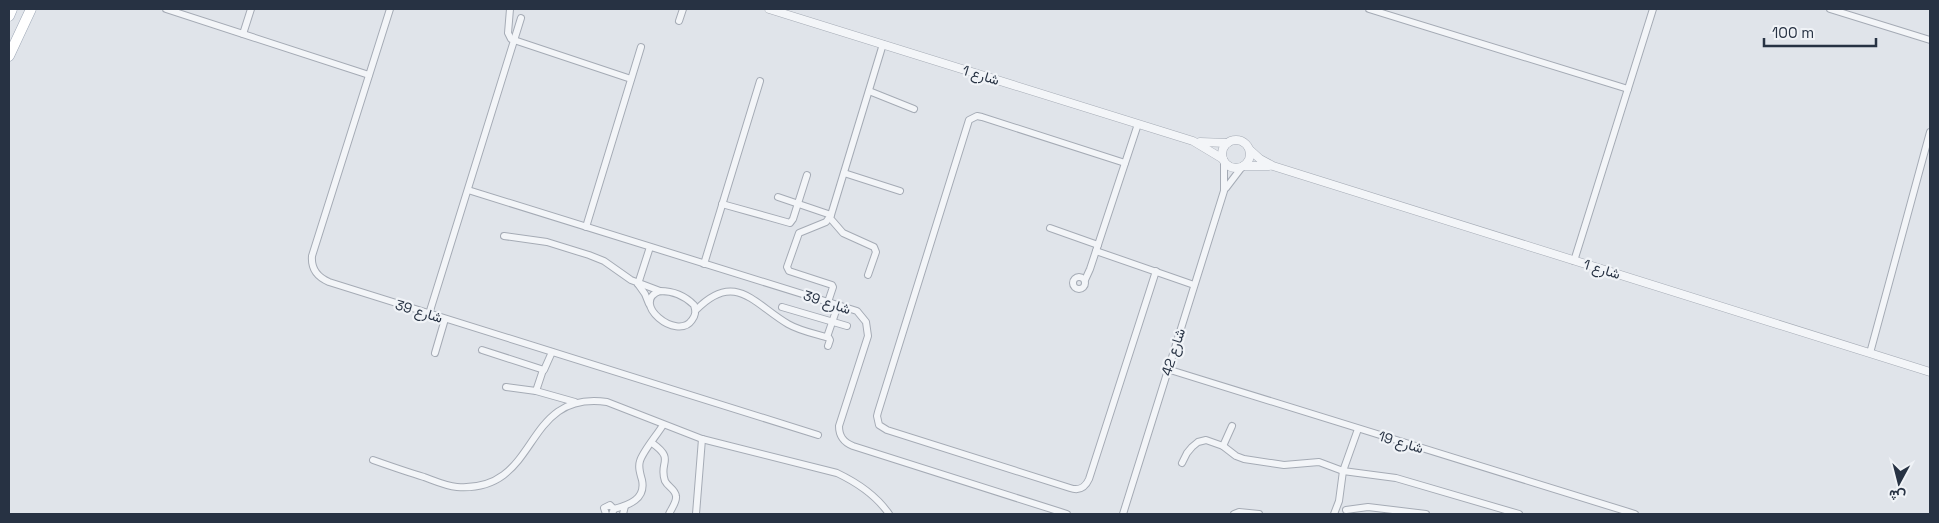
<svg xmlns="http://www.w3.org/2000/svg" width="1939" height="523" viewBox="0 0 1939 523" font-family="'Space Grotesk',Vazirmatn,sans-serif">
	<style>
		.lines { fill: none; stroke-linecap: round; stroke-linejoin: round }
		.minor-casing { stroke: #a5abb5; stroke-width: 8 }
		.tertiary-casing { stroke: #a5abb5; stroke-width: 9 }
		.primary-casing { stroke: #9ea8b7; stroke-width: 11 }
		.minor { stroke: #f3f5f8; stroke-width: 6 }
		.tertiary { stroke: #f3f5f8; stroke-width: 8 }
		.primary { stroke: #fff; stroke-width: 10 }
		.labels { text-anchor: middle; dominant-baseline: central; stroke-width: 4.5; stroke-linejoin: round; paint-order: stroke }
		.street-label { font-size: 14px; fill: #273243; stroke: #f0f3f7 }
	</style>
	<rect width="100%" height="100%" fill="#e0e4ea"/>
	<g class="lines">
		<defs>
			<g id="minor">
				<path d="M166,9L369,75"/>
				<path d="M390,9L312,256C311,268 317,277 329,282L818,435"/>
				<path d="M510,9L508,33L511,39L631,79"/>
				<path d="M1369,9L1628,89"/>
				<path d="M1830,9L1930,40"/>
				<path d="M679,21L683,9"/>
				<path d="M243,34L251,9"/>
				<path d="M869,91L914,109"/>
				<path d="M1125,163L982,117L977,116L969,120L878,412L877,416L879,425L887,430L1070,488C1079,491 1085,488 1089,479L1156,271"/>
				<path d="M844,173L900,191"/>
				<path d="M1226,188L1242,167"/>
				<path d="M468,190L857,311L866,322L868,336L839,426C839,436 843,442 853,446L1067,514"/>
				<path d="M778,197L831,215"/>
				<path d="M722,204L790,223L793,219L807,175"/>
				<path d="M830,218L843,233L874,247L876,252L868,275"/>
				<path d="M586,227L641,47"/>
				<path d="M1050,228L1098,245"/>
				<path d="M504,236L547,242L589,255L604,261L631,280L660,291"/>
				<path d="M1096,251L1194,285"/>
				<path d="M1574,261L1653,9"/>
				<path d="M704,264L760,81"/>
				<circle cx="1079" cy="283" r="6"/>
				<path d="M1085,280L1090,269L1138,124"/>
				<path d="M638,284L650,247"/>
				<path d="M638,284L645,294L649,304"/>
				<path d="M660,291C673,291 685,296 694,305C696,311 696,315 692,320C677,342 629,302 660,291Z"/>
				<path d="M828,302L833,287L832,285L789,271L787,267L799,233L826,222L831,215L883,44"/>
				<path d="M782,307L847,326"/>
				<path d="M696,310C735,270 754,304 788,324C800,331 816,334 829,338L830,340L828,346"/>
				<path d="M429,314L521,18"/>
				<path d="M827,337L838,305"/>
				<path d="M482,350L544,370L552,352"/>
				<path d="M435,353L445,319"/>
				<path d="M1870,353L1930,132"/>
				<path d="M1167,369L1635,514"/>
				<path d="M506,387L536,391L575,402"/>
				<path d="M536,391L543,370"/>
				<path d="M652,443C676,460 658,462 665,481C668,487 675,489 676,496C677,502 671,509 669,514"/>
				<path d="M1223,446L1232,426"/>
				<path d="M373,460C390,466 407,472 424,477C435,481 446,486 457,487C542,493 520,390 607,402L702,439L837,473C858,483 876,495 889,514"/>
				<path d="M1182,463L1187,453L1192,447L1198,442L1206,440L1223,446L1236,456L1244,459L1284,465L1319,462L1343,471L1396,478L1519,514"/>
				<path d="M614,509C629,505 646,499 642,480C640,473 638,467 640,461C643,451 657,435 663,425"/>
				<path d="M1346,510L1368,507L1426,514"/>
				<path d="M606,514L604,508L610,505L614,509L612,514"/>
				<path d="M623,514L625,506"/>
				<path d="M696,514L702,439"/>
				<path d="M1123,514L1224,191V161"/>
				<path d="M1234,514L1239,512L1259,514"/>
				<path d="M1334,514L1339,501L1343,471L1358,429"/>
			</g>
			<g id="tertiary">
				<path d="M769,9L1193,141L1223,159"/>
				<circle cx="1236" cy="154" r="14"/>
				<path d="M1200,142L1227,143"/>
				<path d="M1250,150L1260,159L1273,166L1930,372"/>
				<path d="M1244,166H1269"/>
			</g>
			<g id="primary">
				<path d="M9,16L12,9"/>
				<path d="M9,56L31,9"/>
			</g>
		</defs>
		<use href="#minor" class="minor-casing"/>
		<use href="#tertiary" class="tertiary-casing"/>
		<use href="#primary" class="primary-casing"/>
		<use href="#minor" class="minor"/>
		<use href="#tertiary" class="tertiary"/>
		<use href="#primary" class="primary"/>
	</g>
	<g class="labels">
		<g class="street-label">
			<text transform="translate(981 75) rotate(17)">شارع 1</text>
			<text transform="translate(1602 269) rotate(17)">شارع 1</text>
			<text transform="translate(827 302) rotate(18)">شارع 39</text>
			<text transform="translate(419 311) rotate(17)">شارع 39</text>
			<text transform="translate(1173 352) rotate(-72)">شارع 42</text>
			<text transform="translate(1401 442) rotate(17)">شارع 19</text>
		</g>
	</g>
	<rect width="1939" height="523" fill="none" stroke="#273243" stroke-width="20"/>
	<g transform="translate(1899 483) rotate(187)" stroke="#f0f3f7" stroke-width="4" paint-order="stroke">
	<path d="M0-4L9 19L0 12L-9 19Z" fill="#273243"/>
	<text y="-8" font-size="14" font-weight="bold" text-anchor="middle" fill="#273243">ش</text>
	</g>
	<path d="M1764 38v8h112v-8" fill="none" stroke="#273243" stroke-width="2.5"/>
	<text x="1772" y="38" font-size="15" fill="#273243" stroke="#f0f3f7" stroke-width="4" paint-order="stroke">100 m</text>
</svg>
